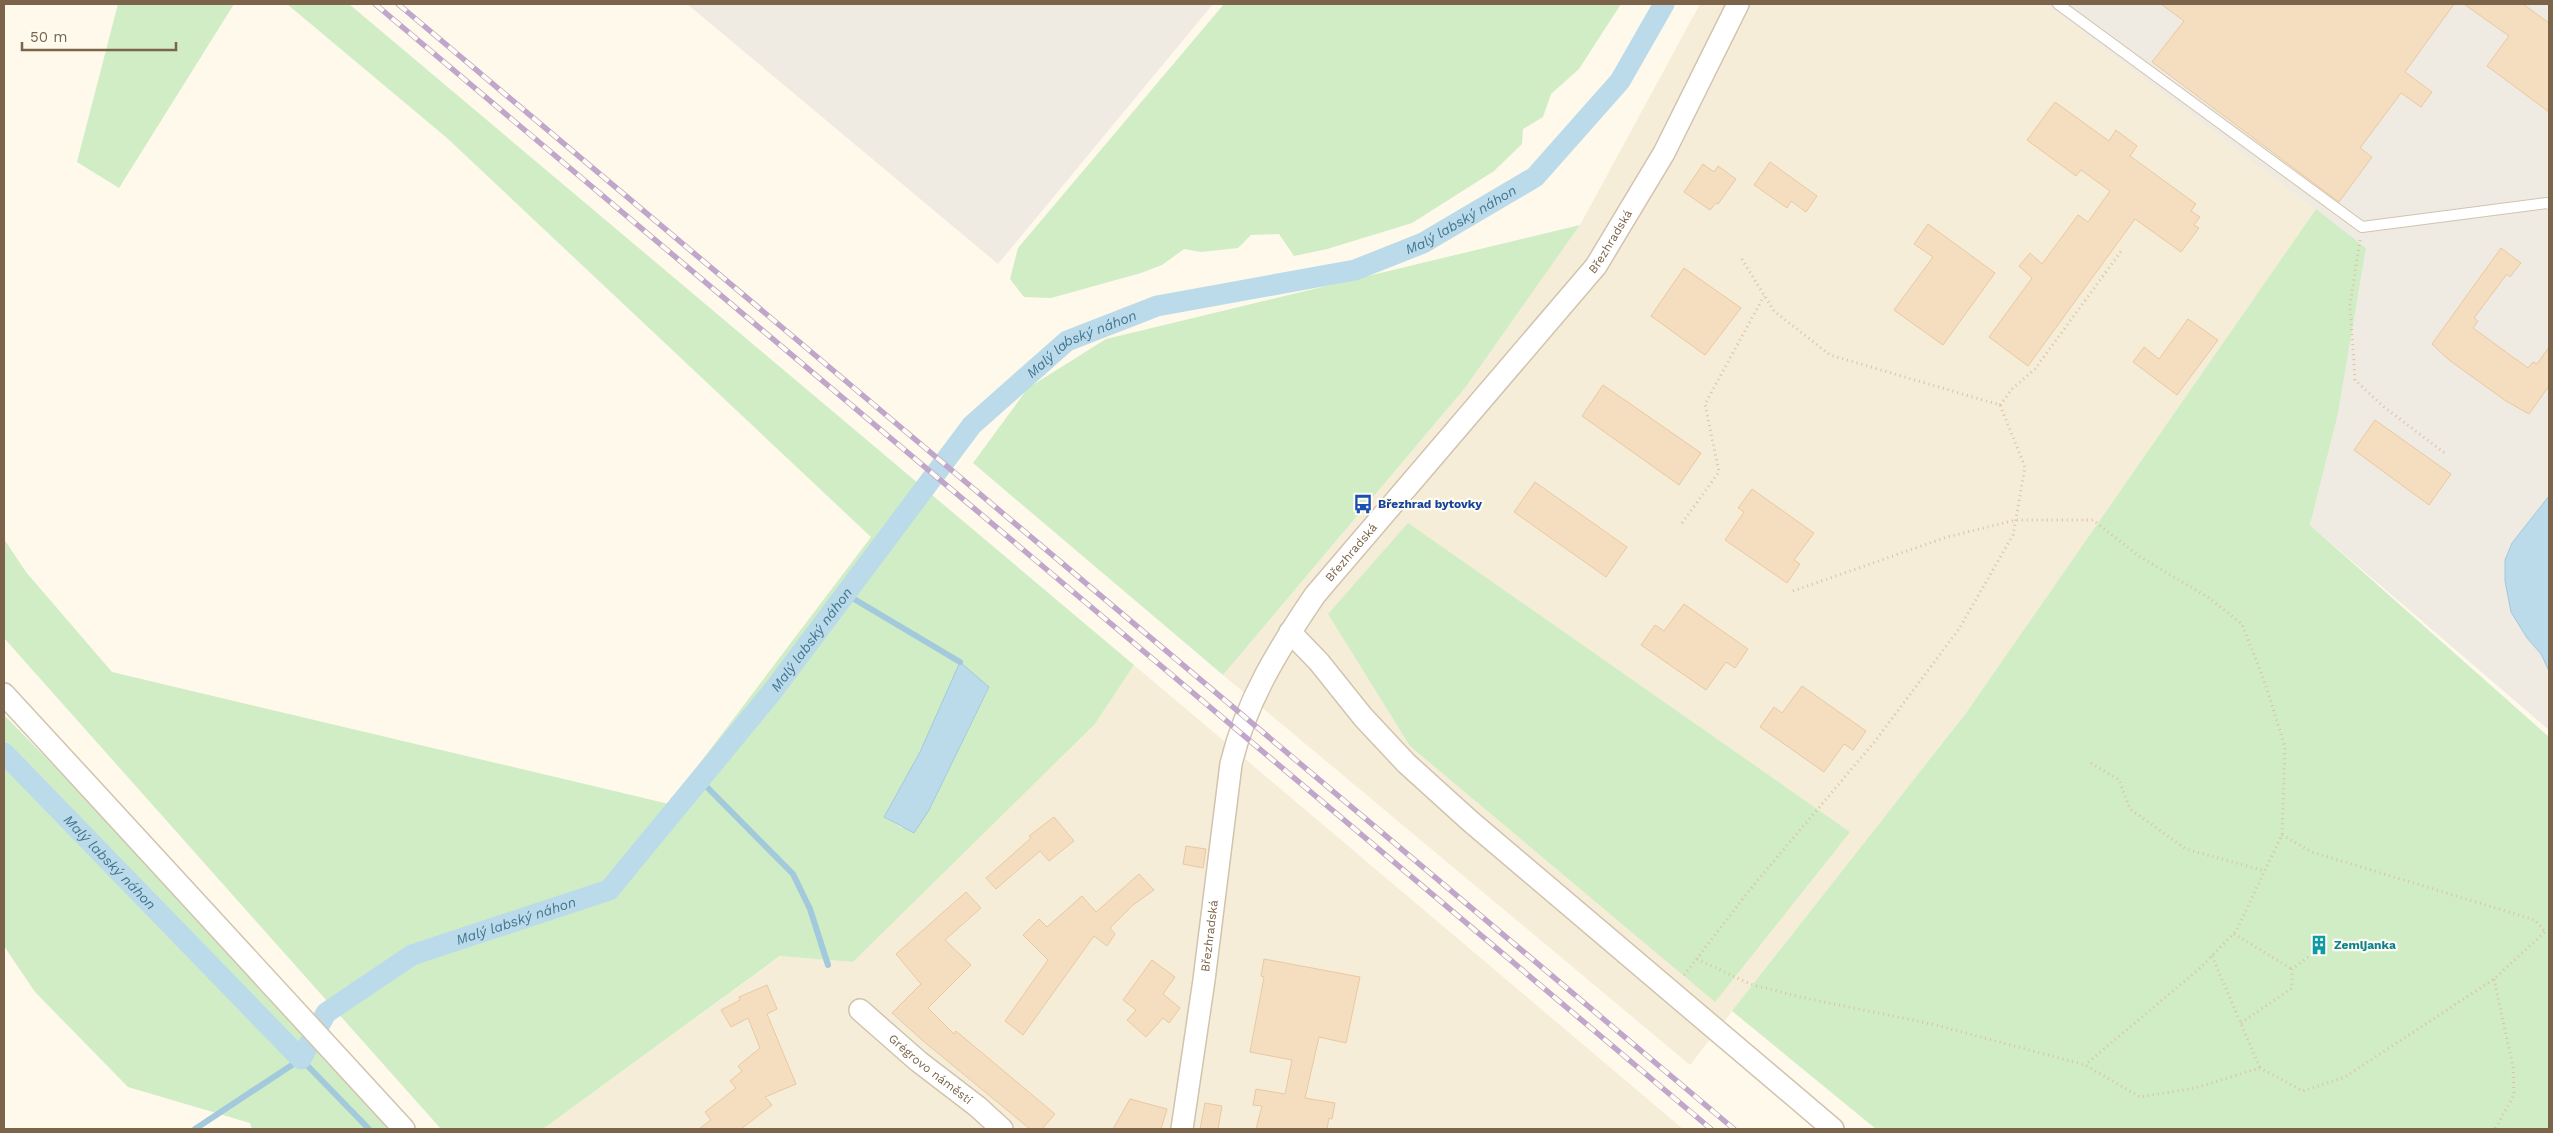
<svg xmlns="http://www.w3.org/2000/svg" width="2553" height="1133" viewBox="0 0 2553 1133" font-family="'Work Sans',sans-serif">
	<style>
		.residential { fill: #f6edd8 }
		.industrial { fill: #efebe3 }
		.green { fill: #d0edc6; fill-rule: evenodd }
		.water { fill: #bcdbea; stroke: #a2c9dc }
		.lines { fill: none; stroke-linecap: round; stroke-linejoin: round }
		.stream { stroke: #a2c9dc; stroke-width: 6 }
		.canal { stroke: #bcdbea; stroke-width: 21 }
		.building { fill: #f5dec0; stroke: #e9c89f }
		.service-casing { stroke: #d2c3ae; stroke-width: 12 }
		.minor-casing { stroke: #d2c3ae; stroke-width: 24 }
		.path { stroke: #dbc2a2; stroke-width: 3; stroke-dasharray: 1 4; stroke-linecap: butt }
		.service { stroke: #fff; stroke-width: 10 }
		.minor { stroke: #fff; stroke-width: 21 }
		.rail-casing { stroke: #bfa6ca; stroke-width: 5.5 }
		.rail { stroke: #fffcf2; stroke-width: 4; stroke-dasharray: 11; stroke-linecap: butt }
		.labels { text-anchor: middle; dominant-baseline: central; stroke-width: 4.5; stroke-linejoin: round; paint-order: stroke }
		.street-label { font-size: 12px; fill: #7b644a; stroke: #fffcf2 }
		.transit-label { font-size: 12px; font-weight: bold; fill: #164399; stroke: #fffcf2; text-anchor: start }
		.culture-label { font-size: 12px; font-weight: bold; fill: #0d838f; stroke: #fffcf2; text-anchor: start }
		.water-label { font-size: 14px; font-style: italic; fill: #427690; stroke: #fffcf2 }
	</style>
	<rect width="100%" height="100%" fill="#fef9ea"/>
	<g class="residential">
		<path d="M1700,4H2046L2316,209L1966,713L1690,1065L1223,675L1465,388L1580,225Z"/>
		<path d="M1134,665L1683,1129H543L781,956L853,962L1095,724Z"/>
	</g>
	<g class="industrial">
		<path d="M687,4H1213L998,264Z"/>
		<path d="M2046,4H2549V730L2310,525L2338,414L2366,248Z"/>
	</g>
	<g class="green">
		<path d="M118,4H234L119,188L77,162Z"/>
		<path d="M287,4H349L1134,665L1095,724L853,962L780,956L543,1129H441L4,638V539L26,572L112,672L669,804L871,537L447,138ZM961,663L989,688L929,810L902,828L884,817L920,752Z"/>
		<path d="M1224,4H1621L1579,69L1551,94L1543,117L1523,129L1522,144L1494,171L1412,223L1327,249L1294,256L1279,234L1251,235L1238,248L1201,252L1184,249L1162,265L1141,273L1051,298L1024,297L1010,279L1018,248Z"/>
		<path d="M2316,209L2366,248L2338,414L2310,525L2549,737V1129H1876L1732,1011L1966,713Z"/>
		<path d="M1580,225L1465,388L1223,675L973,463L1028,388L1106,339Z"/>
		<path d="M1408,523L1850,832L1715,1002L1410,746L1328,614Z"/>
		<path d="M4,715L280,996L405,1129H252L250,1123L128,1087L35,992L4,946Z"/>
	</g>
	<g class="water">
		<path d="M2549,496V671L2541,654L2527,638L2511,612L2505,581V560L2512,543Z"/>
		<path d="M960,662L989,687L929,810L914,833L884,817L920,752Z"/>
	</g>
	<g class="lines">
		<g class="stream">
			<path d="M844,593L960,662"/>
			<path d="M699,779L793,874L810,909L828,965"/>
			<path d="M195,1129L301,1059L369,1129"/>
		</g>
		<path class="canal" id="s1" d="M4,753L301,1059L326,1013L412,955L609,890L772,692L972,425L1067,341L1157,306L1355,270L1423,243L1535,177L1620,81L1664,4"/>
	</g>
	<g class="building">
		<path d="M2161,4H2454L2405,72L2432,92L2421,107L2401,93L2360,148L2372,157L2339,202L2152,62L2184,21Z"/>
		<path d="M2464,4H2523L2549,23V112L2487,66L2509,36Z"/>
		<path d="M2055,102L2109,141L2116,130L2137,146L2130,156L2196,204L2191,211L2200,217L2194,225L2199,228L2181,252L2135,219L2028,366L1989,337L2032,278L2019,266L2030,253L2042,264L2078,215L2088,222L2110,191L2081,170L2076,176L2027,140Z"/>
		<path d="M1770,162L1817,196L1806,212L1791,201L1787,208L1754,185Z"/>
		<path d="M1703,164L1714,172L1718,166L1736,179L1718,204L1716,203L1710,210L1684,192Z"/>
		<path d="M1928,224L1995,273L1943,345L1894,310L1933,257L1914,244Z"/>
		<path d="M2501,248L2521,263L2510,277L2507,274L2474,318L2478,321L2473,328L2528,368L2533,362L2537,364L2549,347V386L2529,414L2506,401L2449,360L2432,344Z"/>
		<path d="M1684,268L1741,308L1705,355L1651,316Z"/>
		<path d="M2188,319L2218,340L2177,395L2133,362L2144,347L2159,359Z"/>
		<path d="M1603,385L1701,453L1679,485L1582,416Z"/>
		<path d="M2375,420L2451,474L2429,505L2354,450Z"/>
		<path d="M1535,482L1627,547L1606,577L1514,512Z"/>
		<path d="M1752,489L1814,533L1794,560L1800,564L1787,583L1725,540L1744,512L1738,508Z"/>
		<path d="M1684,604L1748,649L1735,668L1726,662L1706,690L1641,645L1655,625L1664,631Z"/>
		<path d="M1802,686L1866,731L1853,750L1844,744L1824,772L1760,727L1774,707L1782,713Z"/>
		<path d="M1054,817L1074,841L1049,861L1040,851L996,889L986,878L1031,838L1029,836Z"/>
		<path d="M1186,846L1206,849L1203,868L1183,864Z"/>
		<path d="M1139,874L1154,890L1133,905L1110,928L1115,934L1107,946L1094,936L1023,1035L1005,1021L1048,960L1023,935L1039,919L1047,927L1082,896L1096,912Z"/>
		<path d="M966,892L981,908L945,940L971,965L928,1008L954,1034L956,1031L1055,1114L1042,1129H1030L922,1040L892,1013L921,984L896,954Z"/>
		<path d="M1264,959L1360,977L1346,1043L1319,1037L1305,1098L1335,1103L1332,1119L1329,1118L1327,1129H1256L1262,1106L1253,1105L1256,1089L1285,1094L1292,1060L1250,1052L1264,977L1261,976Z"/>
		<path d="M1152,960L1175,977L1163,994L1180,1008L1169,1023L1163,1018L1146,1037L1127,1020L1136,1010L1123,1000Z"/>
		<path d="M767,985L777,1009L767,1014L796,1084L765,1097L772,1105L741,1129H699L711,1120L705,1112L736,1088L730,1081L742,1071L738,1066L760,1048L748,1018L731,1027L721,1010L740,1000L739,997Z"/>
		<path d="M1130,1099L1167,1109L1161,1129H1113Z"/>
		<path d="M1205,1103L1222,1106L1218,1129H1200Z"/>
	</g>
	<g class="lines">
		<defs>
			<path id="service" d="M2058,4L2362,227L2547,203L2549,204"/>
			<g id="minor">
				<path d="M1290,632L1319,662L1363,717L1406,763L1470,821L1833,1129"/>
				<path d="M4,694L404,1129"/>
				<path id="s2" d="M860,1010L918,1061L978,1107L1002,1129"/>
				<path id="s3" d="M1182,1129L1204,980L1231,764C1246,701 1279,648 1315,595L1596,266L1664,153L1738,4"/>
			</g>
		</defs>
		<use href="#service" class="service-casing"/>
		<use href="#minor" class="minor-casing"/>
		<g class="path">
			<path d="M2360,240L2350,305L2355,380L2384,407L2446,454"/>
			<path d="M2000,405L2012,389L2035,369L2122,250"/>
			<path d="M1682,523L1719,472L1705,404L1764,296"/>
			<path d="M1793,591L1947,537L2016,520H2093L2139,556L2209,598L2242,624L2265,683L2285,747L2282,835L2236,931L2199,969L2085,1065"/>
			<path d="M2091,763L2119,780L2130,809L2186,849L2265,871"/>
			<path d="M2282,835L2312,852L2535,920L2545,932"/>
			<path d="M2234,934L2292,969"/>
			<path d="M2212,956L2260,1068"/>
			<path d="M1697,959L1750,984L1800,997L1932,1024L2085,1065L2140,1097L2195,1088L2260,1068L2303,1091L2345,1077L2494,979L2545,932H2549"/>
			<path d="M1684,975L1752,887L1876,740L1959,629L2013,535L2025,467L2000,405L1830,355L1774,311L1740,256"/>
			<path d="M2494,979L2513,1067L2514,1095L2495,1129"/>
			<path d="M2241,1023L2292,988V969L2311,955"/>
		</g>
		<use href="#service" class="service"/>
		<use href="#minor" class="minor"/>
		<defs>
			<g id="rail">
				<path d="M375,4L1711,1129"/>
				<path d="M398,4L1734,1129"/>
			</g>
		</defs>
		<use href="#rail" class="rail-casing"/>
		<use href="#rail" class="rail"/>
	</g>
	<defs>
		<symbol id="bus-bare" viewBox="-9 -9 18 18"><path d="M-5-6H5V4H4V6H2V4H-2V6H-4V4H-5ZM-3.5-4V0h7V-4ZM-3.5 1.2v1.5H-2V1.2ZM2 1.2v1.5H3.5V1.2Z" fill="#1a4fb4" stroke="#fffcf2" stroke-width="2.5" paint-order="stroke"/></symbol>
		<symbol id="building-bare" viewBox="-9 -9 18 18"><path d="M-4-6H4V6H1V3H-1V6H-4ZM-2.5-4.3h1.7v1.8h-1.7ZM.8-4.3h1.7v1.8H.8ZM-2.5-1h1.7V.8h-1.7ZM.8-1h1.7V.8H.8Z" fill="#0f9aa8" stroke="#fffcf2" stroke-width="2.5" paint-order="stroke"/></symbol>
	</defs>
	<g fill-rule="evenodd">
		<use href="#bus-bare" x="1349" y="490" width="28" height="28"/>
		<use href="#building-bare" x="2305" y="931" width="28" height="28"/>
	</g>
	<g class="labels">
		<g class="street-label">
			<text stroke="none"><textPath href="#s3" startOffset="1019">Březhradská</textPath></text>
			<text stroke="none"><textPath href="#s3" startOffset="614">Březhradská</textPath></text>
			<text stroke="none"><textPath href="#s3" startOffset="195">Březhradská</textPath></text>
			<text stroke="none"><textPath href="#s2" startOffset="92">Grégrovo náměstí</textPath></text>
		</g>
		<g class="transit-label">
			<text x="1378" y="504">Březhrad bytovky</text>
		</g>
		<g class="culture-label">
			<text x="2334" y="945">Zemljanka</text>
		</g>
		<g class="water-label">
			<text stroke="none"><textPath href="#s1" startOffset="1922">Malý labský náhon</textPath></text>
			<text stroke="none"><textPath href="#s1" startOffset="1518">Malý labský náhon</textPath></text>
			<text stroke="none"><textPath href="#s1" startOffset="1112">Malý labský náhon</textPath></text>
			<text stroke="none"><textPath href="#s1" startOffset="152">Malý labský náhon</textPath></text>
			<text stroke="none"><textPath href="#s1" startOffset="692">Malý labský náhon</textPath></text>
		</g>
	</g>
	<rect width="2553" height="1133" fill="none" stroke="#7b644a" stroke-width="10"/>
	<path d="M22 42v8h154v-8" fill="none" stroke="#7b644a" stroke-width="2.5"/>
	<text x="30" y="42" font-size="15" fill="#7b644a" stroke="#fffcf2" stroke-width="4" paint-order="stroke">50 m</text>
</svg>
